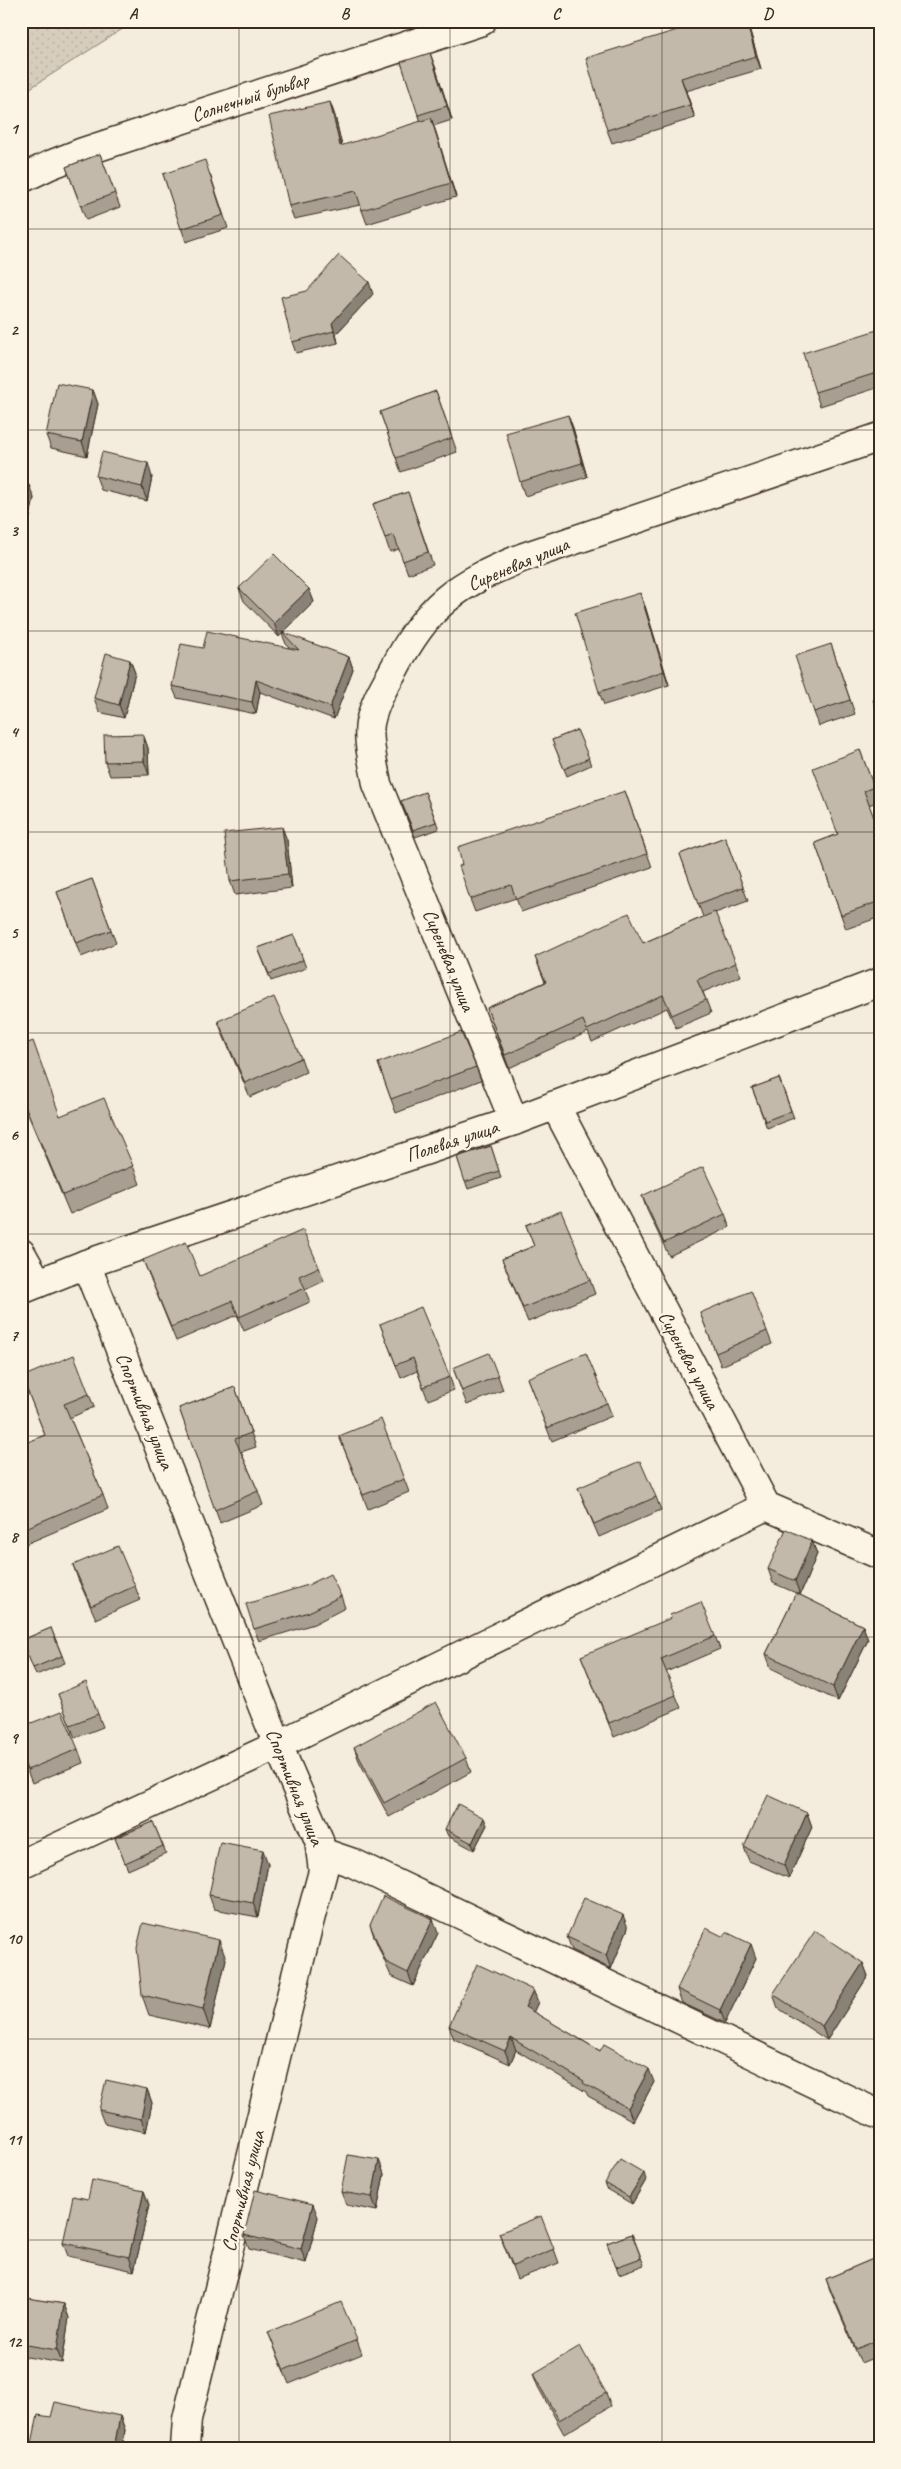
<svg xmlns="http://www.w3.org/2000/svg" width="901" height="2469" viewBox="0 0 901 2469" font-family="Caveat,sans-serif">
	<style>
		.garden { fill: url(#garden-dots); stroke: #887c6e }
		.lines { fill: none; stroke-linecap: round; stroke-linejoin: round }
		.minor-casing { stroke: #3b2a1e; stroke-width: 31 }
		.minor { stroke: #fcf5e5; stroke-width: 28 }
		.wall { fill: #a89f92; stroke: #3b2a1e }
		.shaded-wall { fill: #888277; stroke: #3b2a1e }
		.building { fill: #c3b9aa; stroke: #3b2a1e }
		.grid { fill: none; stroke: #3b2a1e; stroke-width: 1; stroke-opacity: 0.55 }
		.labels { text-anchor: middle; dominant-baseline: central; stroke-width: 4.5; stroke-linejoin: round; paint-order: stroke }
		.street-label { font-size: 20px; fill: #3b2a1e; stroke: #fcf5e5 }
		.neatline { fill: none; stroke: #3b2a1e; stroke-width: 2 }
		.grid-label { font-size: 16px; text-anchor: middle; font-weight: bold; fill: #3b2a1e }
	</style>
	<defs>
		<pattern id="garden-dots" width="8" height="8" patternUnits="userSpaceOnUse" patternTransform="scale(1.25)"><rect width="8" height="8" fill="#d6cdbd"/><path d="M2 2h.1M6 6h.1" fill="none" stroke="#b9b0a2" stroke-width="1.8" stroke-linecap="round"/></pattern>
	</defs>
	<rect width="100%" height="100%" fill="#f4eddd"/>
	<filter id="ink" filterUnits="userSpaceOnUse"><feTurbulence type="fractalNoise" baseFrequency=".02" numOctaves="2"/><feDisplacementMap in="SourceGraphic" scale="10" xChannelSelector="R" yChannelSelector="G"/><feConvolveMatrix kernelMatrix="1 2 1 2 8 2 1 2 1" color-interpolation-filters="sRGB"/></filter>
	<g filter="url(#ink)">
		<path class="garden" d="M21,21H135L21,94Z"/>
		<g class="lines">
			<defs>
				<g id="minor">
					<path d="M21,179L50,165L83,152L482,21"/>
					<path d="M555,1105L766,1506L880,1555"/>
					<path d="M514,1121L377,784C374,765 367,742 370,723C374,704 383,688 393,671C428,604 455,585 524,557L880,437"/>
					<path d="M21,1253L38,1283"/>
					<path d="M86,1264L278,1745L319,1840L323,1871L308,1927L187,2419L185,2448"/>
					<path d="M21,1290L86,1264L514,1121L880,982"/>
					<path d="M321,1852L353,1863L880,2115"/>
					<path d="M21,1864L278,1745L766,1506"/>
				</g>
			</defs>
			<use href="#minor" class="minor-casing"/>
			<use href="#minor" class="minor"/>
		</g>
		<g class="wall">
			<path d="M747,21L761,69L686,91L695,118L612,143L607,130Z"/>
			<path d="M401,62L435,66L452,120L433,126L456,197L367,224L360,205L294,219L289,206L330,102L335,116L342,146L421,122Z"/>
			<path d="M100,154L120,207L86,220L66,167Z"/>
			<path d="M163,174H210L228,228L186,242Z"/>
			<path d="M373,294L336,334L338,343L296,353L292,342Z"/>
			<path d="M877,330L880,339V387L820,406L815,392Z"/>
			<path d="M93,390L98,404L87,456L51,448L46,435Z"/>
			<path d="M436,391L457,452L401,472L380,412Z"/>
			<path d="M568,415L573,428L587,477L525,496L520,482Z"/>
			<path d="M96,476L152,477L147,501L101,490Z"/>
			<path d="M21,483L34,498L25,539L21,538Z"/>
			<path d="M408,492L433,565L408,574L399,549L390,552L373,504Z"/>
			<path d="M239,588L309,589L314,602L283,633L349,657L353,669L334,719L260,692L256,714L177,698L172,686L203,648H290L286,644L282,634L279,637L244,601Z"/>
			<path d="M645,606L669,685L604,705L599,692Z"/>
			<path d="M831,644L855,714L819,726L814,712Z"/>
			<path d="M130,660L135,673L124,718L99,712L94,698Z"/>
			<path d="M577,730L591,765L567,776L552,740Z"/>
			<path d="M143,734L148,748L149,775L110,776L105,762Z"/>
			<path d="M860,750L879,801L869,805L880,834V917L846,929L815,843L838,834Z"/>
			<path d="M625,791L652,867L521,912L516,898L475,912L470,899Z"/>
			<path d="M425,792L439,829L415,837L401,801Z"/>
			<path d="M725,837L748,901L715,913L741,976L703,992L711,1013L676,1028L667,1008L592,1042L588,1032L509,1068L487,1008L545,982L535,957L643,943L703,917L680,854Z"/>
			<path d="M287,840L292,888L235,895L230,881Z"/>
			<path d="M92,879L116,943L81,957L57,892Z"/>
			<path d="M294,935L306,968L271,981L258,948Z"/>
			<path d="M218,1021L301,1058L306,1072L250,1097L223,1035Z"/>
			<path d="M21,1046L60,1116L133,1166L140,1184L70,1214L24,1105L21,1106Z"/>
			<path d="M378,1063L476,1067L481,1080L396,1113Z"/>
			<path d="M779,1078L794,1118L767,1128L752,1088Z"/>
			<path d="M491,1146L501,1178L468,1189L457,1157Z"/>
			<path d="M642,1196L725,1214L730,1227L669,1256L647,1210Z"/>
			<path d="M526,1225L590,1280L595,1294L528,1322L502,1259L534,1246Z"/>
			<path d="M143,1260L200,1276L319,1267L324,1281L305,1290L310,1302L244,1331L237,1315L176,1341Z"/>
			<path d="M700,1313L767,1331L772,1344L721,1366Z"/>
			<path d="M380,1324L450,1377L454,1390L428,1400L417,1371L401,1378Z"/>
			<path d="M453,1368L498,1376L503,1390L467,1405Z"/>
			<path d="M22,1377L89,1394L94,1407L70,1418L103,1495L108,1509L21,1546V1445L45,1435Z"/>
			<path d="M527,1378L607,1403L612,1416L552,1441Z"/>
			<path d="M235,1387L256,1447L241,1452L258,1491L263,1505L220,1523L179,1408Z"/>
			<path d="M339,1436L404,1479L409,1492L368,1509Z"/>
			<path d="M578,1488L656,1497L661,1510L599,1537Z"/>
			<path d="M812,1541L817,1554L800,1595L863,1626L868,1640L838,1701L771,1668L766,1654L796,1593L773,1583L768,1569Z"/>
			<path d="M73,1565L135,1586L140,1600L96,1619L78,1579Z"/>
			<path d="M341,1596L345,1608L314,1624L259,1641L254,1629Z"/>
			<path d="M51,1628L65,1663L36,1675L22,1640Z"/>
			<path d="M715,1636L720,1649L666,1672L681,1708L614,1737L581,1656Z"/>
			<path d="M58,1694L98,1714L103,1727L75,1738Z"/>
			<path d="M21,1727L78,1749L83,1763L32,1783L21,1756Z"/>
			<path d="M354,1747L466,1758L471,1772L389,1817L359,1761Z"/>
			<path d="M807,1813L812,1827L789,1878L749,1861L744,1847Z"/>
			<path d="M153,1822L166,1853L128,1870L115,1838Z"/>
			<path d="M487,1825L474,1850L448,1836L445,1829Z"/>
			<path d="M268,1864L258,1917L214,1909L209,1895Z"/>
			<path d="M370,1925L438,1933L413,1986L391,1976L375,1939Z"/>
			<path d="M628,1928L611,1969L572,1950L567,1937Z"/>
			<path d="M756,1958L725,2023L682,2003L677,1989Z"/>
			<path d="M226,1959L210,2029L149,2015L142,1995Z"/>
			<path d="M863,1963L868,1976L827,2040L778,2008L773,1994Z"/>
			<path d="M533,1990L538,2002L533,2012L654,2082L633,2121L588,2096L586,2092L516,2050L510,2064L454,2039L449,2026Z"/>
			<path d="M147,2089L152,2103L146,2132L104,2123L99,2110Z"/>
			<path d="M379,2160L384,2174L377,2211L346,2205L341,2192Z"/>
			<path d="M646,2180L632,2204L608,2190L605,2183Z"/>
			<path d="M144,2191L149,2205L134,2271L68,2256L63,2243L88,2199Z"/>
			<path d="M318,2217L306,2263L249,2249L244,2235Z"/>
			<path d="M499,2233L554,2249L559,2263L517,2279Z"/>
			<path d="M632,2234L644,2265L619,2274L607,2243Z"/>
			<path d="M880,2256V2355L861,2363L831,2293L826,2279Z"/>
			<path d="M21,2297L64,2304L69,2318L62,2363L21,2356Z"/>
			<path d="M268,2332L357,2340L362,2354L289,2384Z"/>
			<path d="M533,2374L606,2393L611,2406L564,2434L538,2387Z"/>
			<path d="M120,2416L125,2430L122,2448H34L32,2443Z"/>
		</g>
		<g class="shaded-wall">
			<path d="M746,21H747L761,69L756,56Z"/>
			<path d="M430,53L435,66L452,120L447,106Z"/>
			<path d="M681,78L686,91L695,118L690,105Z"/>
			<path d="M330,102L335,116L345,160L340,146Z"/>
			<path d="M431,118L436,132L456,197L451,183Z"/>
			<path d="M369,282L373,294L336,334L338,343L332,323Z"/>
			<path d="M93,390L98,404L87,456L82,442Z"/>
			<path d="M568,415L573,428L587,477L582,463Z"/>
			<path d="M148,463L152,477L147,501L142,487Z"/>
			<path d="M29,485L34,498L25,539L21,529V520Z"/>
			<path d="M309,589L314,602L279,637L274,623Z"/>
			<path d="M640,593L645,606L669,685L664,671Z"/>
			<path d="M349,657L353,669L334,719L330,707Z"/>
			<path d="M130,660L135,673L124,718L119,705Z"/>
			<path d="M256,680L260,692L256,714L252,702Z"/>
			<path d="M143,734L148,748L149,775L144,761Z"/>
			<path d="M282,827L287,840L292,888L288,874Z"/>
			<path d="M812,1541L817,1554L800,1595L795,1581Z"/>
			<path d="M863,1626L868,1640L838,1701L833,1687Z"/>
			<path d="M807,1813L812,1827L789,1878L784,1865Z"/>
			<path d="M484,1818L487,1825L474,1850L472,1843Z"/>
			<path d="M263,1850L268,1864L258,1917L253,1903Z"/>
			<path d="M623,1915L628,1928L611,1969L606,1955Z"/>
			<path d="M433,1919L438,1933L413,1986L408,1973Z"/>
			<path d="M219,1940L226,1959L210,2029L203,2009Z"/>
			<path d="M751,1944L756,1958L725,2023L720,2010Z"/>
			<path d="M863,1963L868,1976L827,2040L822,2026Z"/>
			<path d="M533,1990L538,2002L530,2020L525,2007Z"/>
			<path d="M511,2038L516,2050L510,2064L505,2051Z"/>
			<path d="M649,2069L654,2082L633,2121L628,2108Z"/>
			<path d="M147,2089L152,2103L146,2132L141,2119Z"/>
			<path d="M379,2160L384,2174L377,2211L372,2197Z"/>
			<path d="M644,2173L646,2180L632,2204L629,2197Z"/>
			<path d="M144,2191L149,2205L134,2271L129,2257Z"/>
			<path d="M313,2204L318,2217L306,2263L301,2249Z"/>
			<path d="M64,2304L69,2318L62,2363L57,2350Z"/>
			<path d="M120,2416L125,2430L122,2448H114Z"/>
		</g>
		<g class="building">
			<path d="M686,21H746L756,56L681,78L690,105L607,130L586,58L687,27Z"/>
			<path d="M430,53L447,106L418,115L401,62Z"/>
			<path d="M330,102L340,146L431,118L451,183L362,210L356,191L289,206L269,116Z"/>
			<path d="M100,154L115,193L81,206L66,167Z"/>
			<path d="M205,160L223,215L181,229L163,174Z"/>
			<path d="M339,255L369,282L332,323L334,331L292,342L281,297L307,291Z"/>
			<path d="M877,330L880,340V372L815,392L803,353Z"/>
			<path d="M57,383L93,390L82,442L46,435Z"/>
			<path d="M436,391L452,438L396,458L380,412Z"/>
			<path d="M568,415L582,463L520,482L506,433Z"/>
			<path d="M102,452L148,463L142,487L96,476Z"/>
			<path d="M21,483L29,485L21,520Z"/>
			<path d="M408,492L428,552L403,561L394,535L385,538L373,504Z"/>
			<path d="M274,554L309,589L274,623L239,588Z"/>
			<path d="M640,593L664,671L599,692L575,613Z"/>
			<path d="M207,631L299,650L282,632L349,657L330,707L256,680L252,702L172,686L181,644L203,648Z"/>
			<path d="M831,644L850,700L814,712L795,656Z"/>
			<path d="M106,653L130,660L119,705L94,698Z"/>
			<path d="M880,698V719L873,700Z"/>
			<path d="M577,730L589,758L564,769L552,740Z"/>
			<path d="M143,734L144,761L105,762L104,735Z"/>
			<path d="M860,750L874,787L864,791L880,834V901L841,915L815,843L838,834L813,768Z"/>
			<path d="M625,791L647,854L516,899L511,885L470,899L459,866L462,865L458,847Z"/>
			<path d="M425,792L436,822L413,830L401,801Z"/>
			<path d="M282,827L288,874L230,881L224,833Z"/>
			<path d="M725,837L743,887L698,904L680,854Z"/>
			<path d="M92,879L111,930L76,943L57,892Z"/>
			<path d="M715,912L736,963L697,980L706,1000L672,1015L663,995L587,1030L583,1020L505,1055L487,1008L546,982L535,957L629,913L643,943Z"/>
			<path d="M294,935L303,960L269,974L258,948Z"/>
			<path d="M274,997L301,1058L245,1083L218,1021Z"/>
			<path d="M461,1032L476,1067L391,1099L378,1063Z"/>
			<path d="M33,1041L60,1116L104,1098L133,1166L63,1195L21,1096V1046Z"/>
			<path d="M779,1078L791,1111L765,1121L752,1088Z"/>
			<path d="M491,1146L499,1171L465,1182L457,1157Z"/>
			<path d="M703,1167L725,1214L664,1243L642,1196Z"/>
			<path d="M561,1211L590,1280L523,1308L502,1259L534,1246L526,1225Z"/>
			<path d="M303,1230L319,1267L299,1276L305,1288L239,1317L232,1301L171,1327L143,1260L186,1242L200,1276Z"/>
			<path d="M751,1291L767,1331L716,1353L700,1313Z"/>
			<path d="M421,1307L450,1377L423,1387L413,1358L396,1365L380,1324Z"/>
			<path d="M489,1353L498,1376L462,1391L453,1368Z"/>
			<path d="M586,1353L607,1403L547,1428L527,1378Z"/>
			<path d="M74,1355L89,1394L64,1404L103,1495L21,1530V1445L45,1435L22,1377Z"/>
			<path d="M235,1387L251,1433L235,1439L258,1491L215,1510L179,1408Z"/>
			<path d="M381,1419L404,1479L363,1495L339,1436Z"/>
			<path d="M640,1461L656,1497L594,1524L578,1488Z"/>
			<path d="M786,1529L812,1541L795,1581L768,1569Z"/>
			<path d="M118,1546L135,1586L91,1606L73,1565Z"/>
			<path d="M330,1574L341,1596L309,1612L254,1629L246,1604L308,1585Z"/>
			<path d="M796,1593L863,1626L833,1687L766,1654Z"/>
			<path d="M701,1602L715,1636L661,1659L676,1695L609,1723L581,1656L671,1618L670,1615Z"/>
			<path d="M51,1628L62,1656L33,1668L22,1640Z"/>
			<path d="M86,1682L98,1714L70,1725L58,1694Z"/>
			<path d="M436,1702L466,1758L384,1803L354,1747Z"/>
			<path d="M62,1711L78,1749L27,1770L21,1754V1727Z"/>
			<path d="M768,1795L807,1813L784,1865L744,1847Z"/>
			<path d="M458,1804L484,1818L472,1843L445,1829Z"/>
			<path d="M153,1822L163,1846L125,1863L115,1838Z"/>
			<path d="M220,1842L263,1850L253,1903L209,1895Z"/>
			<path d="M383,1896L433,1919L408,1973L386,1962L370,1925Z"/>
			<path d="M584,1898L623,1915L606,1955L567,1937Z"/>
			<path d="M143,1923L219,1940L203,2009L142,1995L137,1948Z"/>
			<path d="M706,1928L724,1937L726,1932L751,1944L720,2010L677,1989Z"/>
			<path d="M815,1931L863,1963L822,2026L773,1994Z"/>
			<path d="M477,1964L533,1990L525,2007L600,2051L604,2044L649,2069L628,2108L583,2083L584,2081L511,2038L505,2051L449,2026Z"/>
			<path d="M106,2080L147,2089L141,2119L99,2110Z"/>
			<path d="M348,2155L379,2160L372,2197L341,2192Z"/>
			<path d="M620,2159L644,2173L629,2197L605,2183Z"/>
			<path d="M92,2180L144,2191L129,2257L63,2243L73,2196L88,2199Z"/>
			<path d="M255,2190L313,2204L301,2249L244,2235Z"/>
			<path d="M541,2216L554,2249L513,2266L499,2233Z"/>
			<path d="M632,2234L641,2258L616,2267L607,2243Z"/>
			<path d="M880,2256V2339L856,2349L826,2279Z"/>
			<path d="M21,2297L64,2304L57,2350L21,2344Z"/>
			<path d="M341,2302L357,2340L284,2370L268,2332Z"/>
			<path d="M580,2346L606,2393L559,2420L533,2374Z"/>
			<path d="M55,2402L120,2416L114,2448H56L32,2443L38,2415L51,2417Z"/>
		</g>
	</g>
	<path class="grid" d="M239,21V2448M450,21V2448M662,21V2448M21,229H880M21,430H880M21,631H880M21,832H880M21,1033H880M21,1234H880M21,1436H880M21,1637H880M21,1838H880M21,2039H880M21,2240H880"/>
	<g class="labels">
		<g class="street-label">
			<text transform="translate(250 97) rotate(-18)">Солнечный бульвар</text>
			<text transform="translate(518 564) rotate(-23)">Сиреневая улица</text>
			<text transform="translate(449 960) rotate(68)">Сиреневая улица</text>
			<text transform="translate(452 1141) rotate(-18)">Полевая улица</text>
			<text transform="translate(689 1360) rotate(62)">Сиреневая улица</text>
			<text transform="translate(145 1411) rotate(68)">Спортивная улица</text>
			<text transform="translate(295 1787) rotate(68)">Спортивная улица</text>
			<text transform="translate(243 2191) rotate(-76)">Спортивная улица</text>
		</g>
	</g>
	<rect width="901" height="2469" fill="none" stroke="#fcf5e5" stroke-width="55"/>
	<rect x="28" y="28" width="846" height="2414" class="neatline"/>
	<g class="grid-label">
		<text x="133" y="19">A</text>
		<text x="345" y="19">B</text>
		<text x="556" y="19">C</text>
		<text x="768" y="19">D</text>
		<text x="14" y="134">1</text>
		<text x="14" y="335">2</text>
		<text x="14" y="536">3</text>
		<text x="14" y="737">4</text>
		<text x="14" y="938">5</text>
		<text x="14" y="1140">6</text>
		<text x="14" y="1341">7</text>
		<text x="14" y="1542">8</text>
		<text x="14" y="1743">9</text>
		<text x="14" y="1944">10</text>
		<text x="14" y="2145">11</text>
		<text x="14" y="2347">12</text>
	</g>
</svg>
